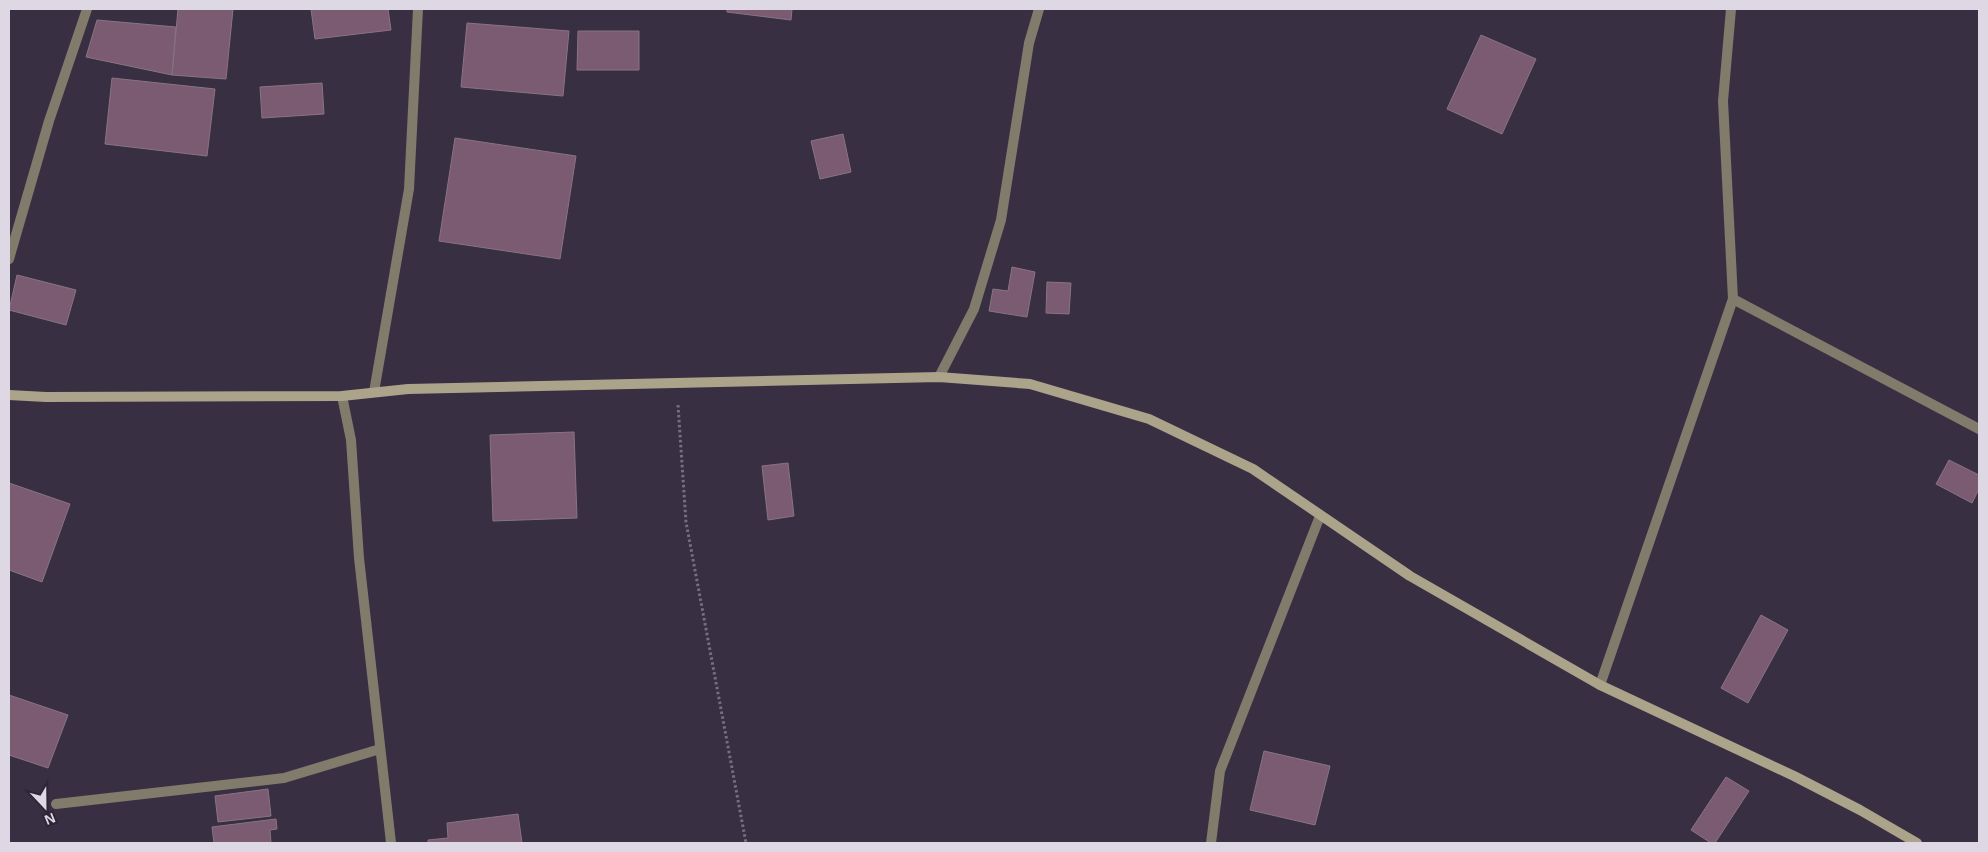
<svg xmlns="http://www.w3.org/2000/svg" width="1988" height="852" viewBox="0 0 1988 852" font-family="Helvetica,sans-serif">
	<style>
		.building { fill: #7a5b71; stroke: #897482 }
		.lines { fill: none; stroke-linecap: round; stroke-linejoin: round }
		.path { stroke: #776f7f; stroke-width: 3; stroke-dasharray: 2.5 2.5; stroke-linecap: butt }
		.street { stroke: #817b6c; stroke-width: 10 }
		.secondary { stroke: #aca38b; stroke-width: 10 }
	</style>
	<rect width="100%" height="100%" fill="#382f42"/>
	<g class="building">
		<path d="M178,9H233L226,79L172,75Z"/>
		<path d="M311,9H388L391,30L315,39Z"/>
		<path d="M727,9H792L791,20L727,12Z"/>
		<path d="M97,20L176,27L172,75L86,57Z"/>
		<path d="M467,23L569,31L563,96L461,87Z"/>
		<path d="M578,31H639V70H577Z"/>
		<path d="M1481,35L1536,59L1502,134L1447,109Z"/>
		<path d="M112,78L215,89L207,156L105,144Z"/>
		<path d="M322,83L324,114L262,118L260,87Z"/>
		<path d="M843,134L851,172L820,179L811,141Z"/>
		<path d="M455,138L576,156L560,259L439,241Z"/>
		<path d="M1012,267L1035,272L1027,317L989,311L993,289L1008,291Z"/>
		<path d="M17,275L76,290L66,325L9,310Z"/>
		<path d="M1047,282L1071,283L1069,314L1046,313Z"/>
		<path d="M574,432L577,518L493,521L490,435Z"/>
		<path d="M1949,460L1979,475V489L1972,503L1936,484Z"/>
		<path d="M788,463L794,516L768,520L762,466Z"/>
		<path d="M9,483L70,504L42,582L9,570Z"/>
		<path d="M1761,615L1788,630L1748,703L1721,688Z"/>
		<path d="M9,695L68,715L48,768L9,755Z"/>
		<path d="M1264,751L1330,766L1315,825L1250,810Z"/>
		<path d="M1726,777L1749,791L1715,843H1711L1691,830Z"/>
		<path d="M268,789L271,816L218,822L215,796Z"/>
		<path d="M518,814L522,843H428V840L448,838L447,823Z"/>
		<path d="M276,819L277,829L270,830L271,843H214L212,827Z"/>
	</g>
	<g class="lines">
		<path class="path" d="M678,405L686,522L746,843"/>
		<g class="street">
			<path d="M9,259L49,121L87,9"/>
			<path d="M1733,299L1979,429"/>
			<path d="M939,377L974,309L1001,220L1029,43L1039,9"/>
			<path d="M374,392L409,189L418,9"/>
			<path d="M342,396L351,440L359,558L391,843"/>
			<path d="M1600,685L1733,299L1723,101L1731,9"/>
			<path d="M56,804L284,778L380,749"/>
			<path d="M1211,843L1220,771L1320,516"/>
		</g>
		<path class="secondary" d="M9,395L46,397L342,396L408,389L939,377L1030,384L1149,419L1253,469L1410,576L1600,685L1794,776L1860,810L1917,843"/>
	</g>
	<rect width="1988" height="852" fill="none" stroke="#ddd8e3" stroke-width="20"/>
	<g transform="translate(45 807) rotate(158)" stroke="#2e2637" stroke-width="4" paint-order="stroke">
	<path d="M0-4L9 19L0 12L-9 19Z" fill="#ddd8e3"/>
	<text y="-8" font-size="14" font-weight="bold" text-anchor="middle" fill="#ddd8e3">N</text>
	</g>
</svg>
